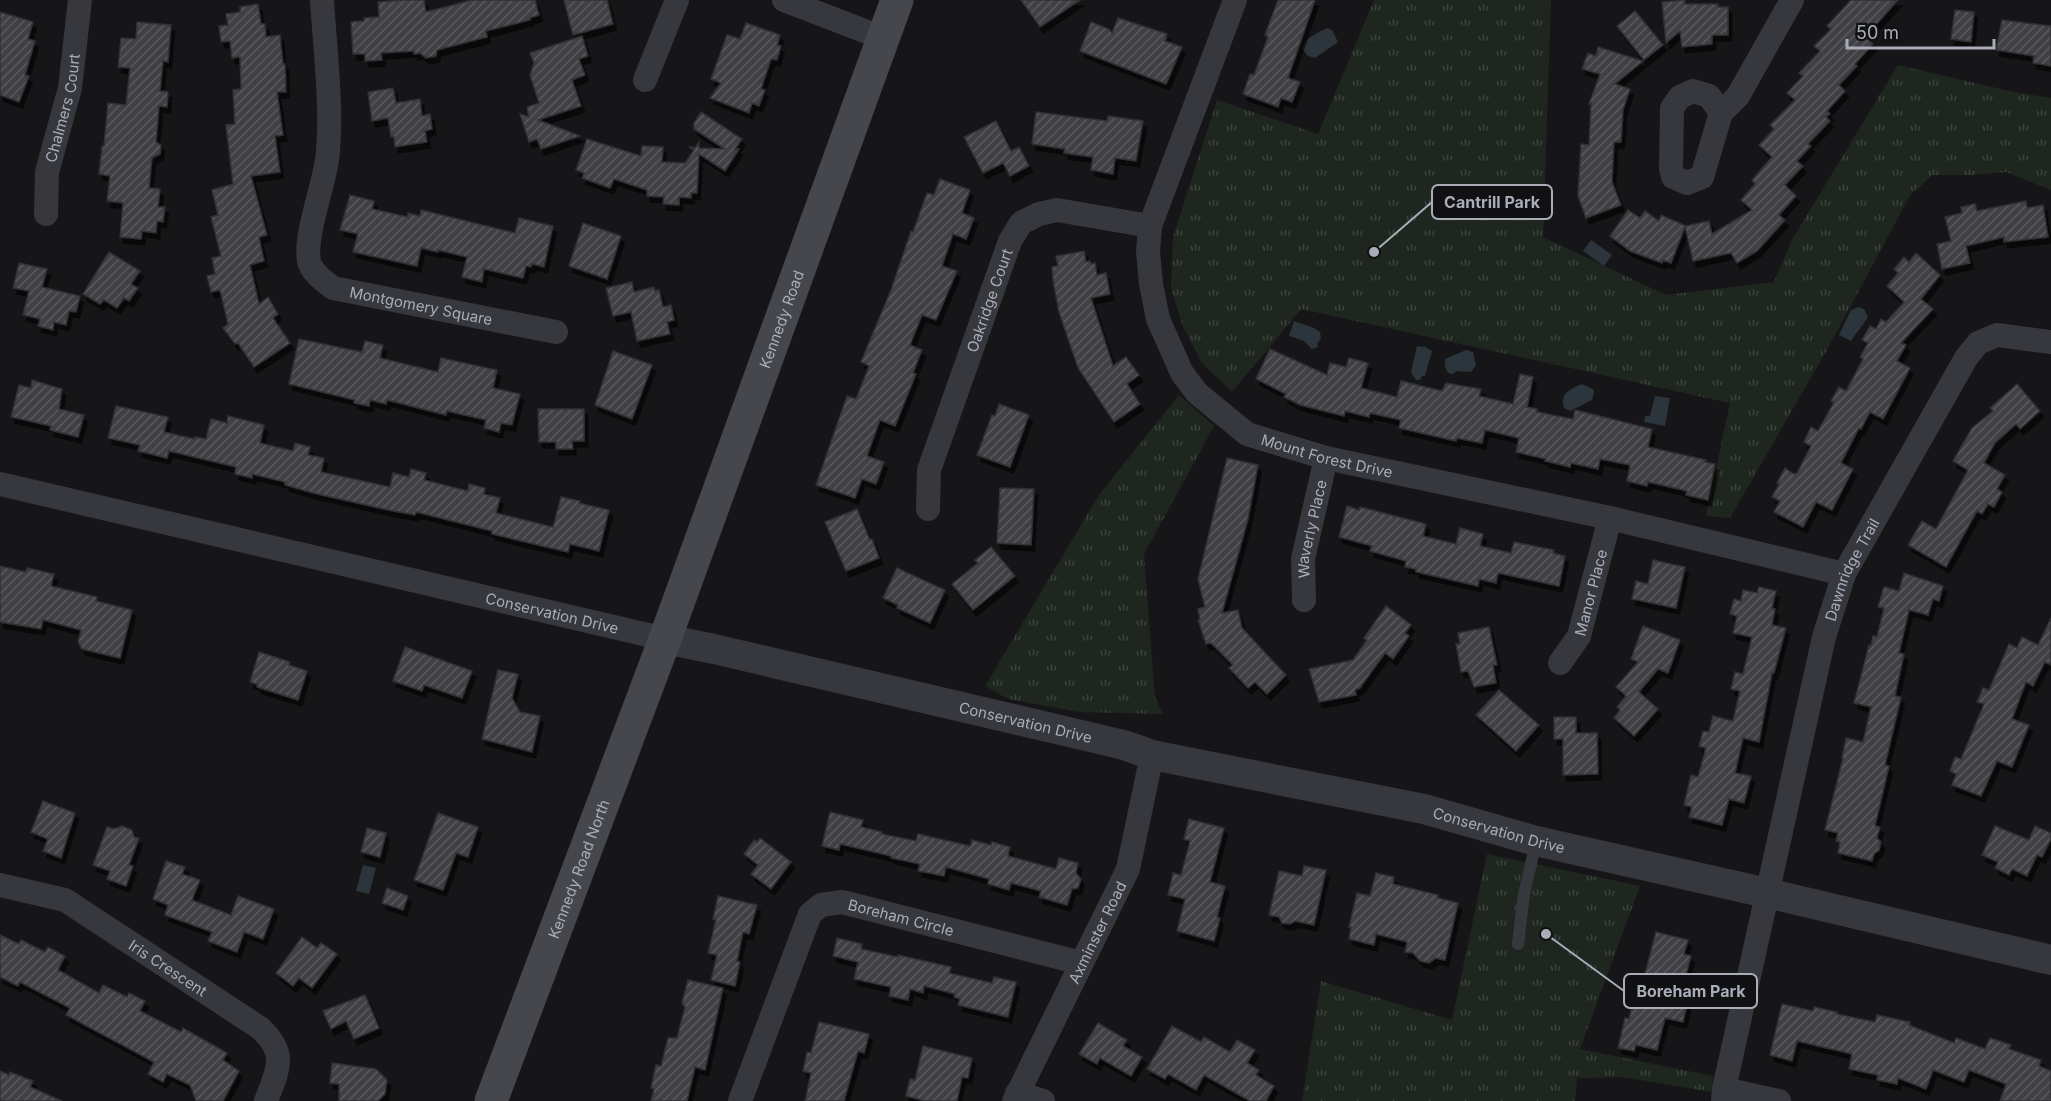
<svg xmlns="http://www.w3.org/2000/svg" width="2051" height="1101" viewBox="0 0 2051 1101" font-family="Inter,sans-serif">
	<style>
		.park { fill: url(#park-tufts) }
		.water { fill: #2c353c }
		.building { fill: url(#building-hatch); stroke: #303034; stroke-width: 1.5; filter: url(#shadow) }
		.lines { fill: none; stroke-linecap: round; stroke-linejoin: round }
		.service { stroke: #37383d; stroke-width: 12 }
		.minor { stroke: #37383d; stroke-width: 24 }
		.tertiary { stroke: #37383d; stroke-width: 30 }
		.secondary { stroke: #45474d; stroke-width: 33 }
		.labels { text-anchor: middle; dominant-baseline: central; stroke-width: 4.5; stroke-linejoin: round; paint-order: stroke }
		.street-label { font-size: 15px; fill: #a8adb8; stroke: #111113 }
		.leader { fill: none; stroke: #a8adb8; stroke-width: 2 }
		.callout-dot { fill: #a8adb8; stroke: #111113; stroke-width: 2 }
		.callout { fill: #111113; stroke: #a8adb8; stroke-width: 2 }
		.callout-label { font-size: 16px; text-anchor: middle; font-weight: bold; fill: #a8adb8 }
	</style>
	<defs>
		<pattern id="park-tufts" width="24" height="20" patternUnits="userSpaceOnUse" patternTransform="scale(1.5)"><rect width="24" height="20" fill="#1e261f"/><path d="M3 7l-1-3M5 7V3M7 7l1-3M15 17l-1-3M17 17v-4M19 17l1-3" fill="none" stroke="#3c433d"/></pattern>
		<pattern id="building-hatch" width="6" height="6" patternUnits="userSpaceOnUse" patternTransform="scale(1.5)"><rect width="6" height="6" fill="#404145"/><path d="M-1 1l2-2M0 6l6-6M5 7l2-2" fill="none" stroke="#595a5e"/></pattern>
		<filter id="shadow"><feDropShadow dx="3.5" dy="6" stdDeviation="0" flood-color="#0009"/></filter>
	</defs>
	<rect width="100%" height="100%" fill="#161618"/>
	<g class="park">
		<path d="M1374,0H1551L1543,237L1666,295L1774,282L1793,238L1898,65L2014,92L2051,98V190L2006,172L1972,175H1933L1911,194L1828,348L1730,518L1706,516L1730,403L1301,309L1232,392L1202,363L1183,327L1171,288L1173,237L1217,100L1318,134Z"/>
		<path d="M1179,395L1214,426L1144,554L1155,697L1163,714L1079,712L1008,699L985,686L1099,495Z"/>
		<path d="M1487,854L1640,886L1580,1049L1713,1076L1712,1092L1622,1077L1577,1078L1575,1101H1302L1321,981L1452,1020Z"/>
	</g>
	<g class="water">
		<path d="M1327,28L1332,30L1338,42L1315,58L1308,56L1302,49C1304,38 1318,33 1327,28Z"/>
		<path d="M1591,240L1612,255L1604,266L1583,251Z"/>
		<path d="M1858,307L1864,309L1868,317C1866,321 1854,336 1851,341L1839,335L1851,310Z"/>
		<path d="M1294,321L1314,328L1320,332L1321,339L1317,344L1318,347L1312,349L1304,341L1289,336Z"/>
		<path d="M1417,346L1425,347L1432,351L1425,376H1422L1420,380H1416L1411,372Z"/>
		<path d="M1466,350L1473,352L1476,365L1471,372L1456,371L1453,374L1448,373L1445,366V359Z"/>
		<path d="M1582,384L1593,389L1594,392L1592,400L1570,411L1564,408C1559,393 1571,389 1582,384Z"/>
		<path d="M1655,396L1670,398L1665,426L1644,422L1645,416H1650Z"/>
		<path d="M363,865L376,868L369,894L356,891Z"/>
	</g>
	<g class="building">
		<path d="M404,0H424L426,12L472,0H535L539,15L530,18V20L486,31L487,37L437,50L436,56L426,58L420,53L414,54V51L381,53L382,60L365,61V54H353L351,22L364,21V18L379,17L378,2Z"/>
		<path d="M564,0H607L613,24L573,35Z"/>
		<path d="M1021,0H1080L1040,27Z"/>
		<path d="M1278,0H1315L1288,78L1300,82L1292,102L1281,98L1278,107L1243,94L1250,74L1254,75L1268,37L1265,35Z"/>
		<path d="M1685,0V4H1718V7H1728V35H1712V44L1682,47L1680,31L1666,43L1662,2Z"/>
		<path d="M1851,0H1898L1865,37L1873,44L1855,64L1857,66L1839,85L1845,91L1827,111L1830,114L1826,117L1830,121L1808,144L1811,146L1797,161L1803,166L1785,185L1796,196L1779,215L1785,220L1757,251L1737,263L1731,253L1693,261L1685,227L1671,263L1663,260L1662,263L1630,251L1610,236L1628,210L1640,218L1645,211L1659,221L1661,215L1686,226L1709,221L1712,234L1752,210L1741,200L1755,184L1752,180L1772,157L1759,145L1774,129L1770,125L1795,100L1787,93L1803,76L1799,73L1820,51L1814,46L1831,29L1827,26Z"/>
		<path d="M258,4L261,24H265L266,37L280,35L283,64H285L286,92H277L283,135L275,136L280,172L251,176L267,235L259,237L264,261L250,265L259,304L268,297L278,314L273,318L290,343L254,367L238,343L235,344L223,328L228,324L220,290L211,292L207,276L215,274L212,258L221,256L211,217L218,215L212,190L233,184L226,125L235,124L233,90L241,89L240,57L232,58L230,41L221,42L219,26L228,25L226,14L240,12V7Z"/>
		<path d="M1955,10L1974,12L1971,42L1951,39Z"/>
		<path d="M1635,11L1663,45L1644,60L1617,26Z"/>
		<path d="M0,12L33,22L28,39L35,41L25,75L29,76L19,102L0,95Z"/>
		<path d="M1118,18L1167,34L1165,41L1182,47L1166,84L1080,51L1091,22L1109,29L1112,33Z"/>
		<path d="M2002,20L2051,26V66L2033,63L2034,56L1996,50Z"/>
		<path d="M137,22L171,25L168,62L163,61L160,91L168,92L167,107L159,106L156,142L161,145L160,154L152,158L149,188L160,189L158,207H165L163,222L157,221L156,233L142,231L141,239L120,237L123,203L107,201L110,176L99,174L102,146H104L108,103L126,105L130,68L118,67L121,38L136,39Z"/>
		<path d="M746,23L780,35L777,45L781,46L777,60L771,59L761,89L765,90L759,106L752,103L749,113L710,98L721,83L711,79L727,35L740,39Z"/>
		<path d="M582,36L588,56L579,59L585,75L572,80L581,106L538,120L580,136L541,149L537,139L529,142L520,114L529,117L527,107L539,103L530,75L534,63L530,53Z"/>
		<path d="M1598,47L1643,61L1615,84L1630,89L1623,110L1621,142H1614L1612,182L1621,205L1586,218L1578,196L1581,144L1589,145L1591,103L1589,104L1600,74L1582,69L1588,53L1596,56Z"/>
		<path d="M393,88L396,103L420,99L422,116L430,114L432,129L425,131L427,142L395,147L394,137H391L388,118L372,121L368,92Z"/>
		<path d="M701,112L742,139L735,149H739L725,171L699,154L697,193H691V198L679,197V205L663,204L664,197L647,196V190L614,179L610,188L582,178L584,173L576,170L587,139L641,156L642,146L663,147L662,162L685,163L694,150L689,147L695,148L699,142V148L725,149L694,129V123Z"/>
		<path d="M1036,112L1107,121L1108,116L1143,121L1136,161L1115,158L1113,174L1091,170L1093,157L1064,153L1065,149L1032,144Z"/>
		<path d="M996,121L1011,151L1019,147L1029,166L1010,176L1003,163L983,173L964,137Z"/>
		<path d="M940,179L970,190L962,213L974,218L966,239L953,234L942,266L957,271L936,320L922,315L910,345L922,350L913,373L916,374L895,426L880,420L867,456L884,462L876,484L862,479L855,498L816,485L847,396L856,399L869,366L861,362L891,290L911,231L913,232L927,193L934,195Z"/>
		<path d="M350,195L374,201L372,209L408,217V213L420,216L421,210L515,233L519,218L553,226L544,267L532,264L531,267L526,266L523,278L484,269L482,282L462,277L467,257L438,250V252L421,248L417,266L353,252L358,234L340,230Z"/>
		<path d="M2026,201L2027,208L2043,205L2048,237L2004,242V237L1966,246L1970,263L1942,269L1937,244L1951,241L1945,217L1962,213L1961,207L1975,204L1977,211Z"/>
		<path d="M583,223L621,236L607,279L569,266Z"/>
		<path d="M1084,251L1086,262L1090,261L1091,264L1095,263L1097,275L1106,273L1110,294L1091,298L1113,366L1126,357L1139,375L1127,384L1140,404L1114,422L1078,368L1059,312L1053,281L1052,267L1058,266L1056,256Z"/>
		<path d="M109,252L140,271L131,284L138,288L129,301L124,298L117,308L104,300L100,304L83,294Z"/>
		<path d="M1916,253L1940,275L1921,299L1933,309L1901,343L1906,345L1897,361L1910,368L1883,419L1870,412L1861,429L1859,428L1841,463L1853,469L1832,510L1816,502L1803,527L1774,512L1780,501L1772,497L1779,484L1777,483L1785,468L1794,474L1797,473L1811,446L1804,442L1811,427L1818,431L1834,402L1831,401L1839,387L1846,391L1863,359L1860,357L1868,343L1862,340L1870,326L1876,329L1881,319L1886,322L1904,302L1887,286L1898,273L1894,269L1904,257L1909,262Z"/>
		<path d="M19,263L47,269L42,287L80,296L76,312L69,311L66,325L54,322L53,330L38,326L40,319L23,315L29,291L13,288Z"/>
		<path d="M632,282L634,292L654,287L655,291L659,290L663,307L671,305L674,320L667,322L670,334L637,341L631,312L613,316L606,288Z"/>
		<path d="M299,339L362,352L365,341L383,345L380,358L438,372L441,358L497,370L493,388L520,394L512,425L501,423L499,432L484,428L486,420L447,411L446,415L387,400L386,404L370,400L369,406L354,403L355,400L289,384Z"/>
		<path d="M1270,349L1327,375L1330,363L1346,367L1349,358L1368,363L1361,388L1397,397L1401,381L1442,391L1446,383L1481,389L1479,396L1513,404L1520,374L1533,377L1527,407L1537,409V412L1573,419L1575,410L1652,429L1648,447L1706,460L1705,462L1715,464L1708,500L1686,495L1687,491L1648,482L1647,486L1627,481L1630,465L1600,459L1598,469L1571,463L1570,467L1545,461L1546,459L1516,452L1519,438L1485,430L1482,443L1457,438L1456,441L1399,428L1401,420L1370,413L1369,417L1345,411L1344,416L1300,405L1284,397L1286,394L1256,379Z"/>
		<path d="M613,351L652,365L632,419L595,405Z"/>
		<path d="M32,380L62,389L59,409L84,415L78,437L50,430L51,426L11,417L19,385L31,388Z"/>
		<path d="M2017,384L2040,411L2020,429L2016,424L1995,443L1984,463L2005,475L1997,489L2002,492L1994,507L1988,504L1982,514L1977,511L1946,567L1908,545L1922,521L1936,529L1968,470L1953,461L1972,428L1993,411L1990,408Z"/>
		<path d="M999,404L1029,415L1010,467L977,455L992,415L995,416Z"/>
		<path d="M116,406L168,417L164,432L195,439V437L206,439L211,419L227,423L228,416L264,425L260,443L293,451L295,443L310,447L308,455L324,458L321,472L390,487L393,473L409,477L411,469L426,473L424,480L468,491L469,484L485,488L484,494L500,498L496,513L553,527L561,497L580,501L579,503L609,510L599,551L570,544L568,552L492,534V531L416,512L415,515L388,510L313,493L285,485V482L252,474V478L235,474L236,467L169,451L167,458L138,451L140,445L108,438Z"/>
		<path d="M538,409H584V441H572L573,449H556V442H539Z"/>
		<path d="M1227,458L1258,465L1248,519L1222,613L1238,610L1242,628L1286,675L1267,694L1255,682L1248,688L1229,668L1233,665L1211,643L1206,644L1198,620H1200L1198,609L1205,607L1198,579Z"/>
		<path d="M1000,488L1034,489L1031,545L997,543Z"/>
		<path d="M1347,506L1359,510L1360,507L1426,524L1423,536L1456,544L1460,528L1483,534L1480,546L1511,553L1514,542L1554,550L1553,553L1565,556L1559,586L1498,573L1496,583L1479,579L1478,586L1416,572V569L1405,567L1406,561L1370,551L1372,546L1339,537Z"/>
		<path d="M857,509L870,540L872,539L879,558L846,571L825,522Z"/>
		<path d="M991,547L1015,576L973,610L952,584L978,563L975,560Z"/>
		<path d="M1653,560L1685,567L1676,608L1632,599L1636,581L1648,584Z"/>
		<path d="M0,566L26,572L27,568L54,574L51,586L97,597L96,601L132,610L120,658L82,649L78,642L81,630L43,620L41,629L0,622Z"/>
		<path d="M897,568L945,590L930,623L897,608L898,605L883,598Z"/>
		<path d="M1904,573L1943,586L1939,601L1933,599L1928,615L1909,610L1899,653L1904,654L1895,696L1901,697L1885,765L1889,766L1875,826L1880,827L1877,838L1881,842L1879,850L1874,854L1872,861L1838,853L1840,842L1836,841L1838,833L1825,830L1843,758H1842L1846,738L1863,742L1871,707L1854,703L1869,645L1871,646L1873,636L1877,637L1884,608L1878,607L1884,587L1899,591Z"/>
		<path d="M1759,587L1776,591L1772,608L1775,609L1772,625L1786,628L1774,673H1772L1759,742L1743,738L1735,773L1751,776L1744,803L1729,799L1722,825L1689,817L1692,807L1684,805L1691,775L1698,777L1706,748L1699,746L1703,731L1709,732L1713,716L1733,721L1740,691L1731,689L1735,672L1743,674L1752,637L1733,633L1737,616L1730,614L1734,599L1741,601L1743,590L1757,593Z"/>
		<path d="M1386,606L1411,625L1405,633L1409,636L1393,659L1385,653L1360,688L1355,690L1356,695L1319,702L1309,669L1353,660L1367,640L1364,638Z"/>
		<path d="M2051,618V665L2045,662L2033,686L2026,682L2012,719L2029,725L2012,767L1997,761L1981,796L1952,785L1956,774L1950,771L1955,757L1961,759L1984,704L1977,702L1983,688L1989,690L2009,644L2017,648L2022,637L2038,645Z"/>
		<path d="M1643,626L1680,640L1668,673L1658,669L1639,692L1658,709L1634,736L1614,718L1620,710L1617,707L1626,696L1616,687L1638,662L1631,659Z"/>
		<path d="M1489,627L1497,665H1493L1496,683L1474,687L1468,671L1461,672L1456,644H1460L1458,633Z"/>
		<path d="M405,647L472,671L462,698L424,685L422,691L393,681Z"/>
		<path d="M259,652L290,662L289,665L307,671L298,700L257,687L258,685L250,682Z"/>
		<path d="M498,670L518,674L512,698L520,712L540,716L532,752L482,739Z"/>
		<path d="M1499,690L1539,725L1516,751L1476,715Z"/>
		<path d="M1554,717H1576V733H1597L1598,774L1563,775V739H1554Z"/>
		<path d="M43,801L75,813L61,858L43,851L48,839L31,832Z"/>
		<path d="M830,812L863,820L861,827L882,832V834L916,841L918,834L970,846L972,840L991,845L992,842L1010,847L1008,856L1056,869L1059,858L1078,863L1076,873L1081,879L1078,888L1072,889L1067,905L1039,897L1041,891L1011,883L1009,890L988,884L989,879L946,867L944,876L918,871L920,864L891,858V856L840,844L839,850L822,846Z"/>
		<path d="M438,813L478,827L468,857L456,853L443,890L414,880Z"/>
		<path d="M1189,819L1224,828L1210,882L1225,886L1217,917L1220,918L1214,941L1177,931L1185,899L1168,895L1173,873L1181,875L1190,841L1184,839Z"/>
		<path d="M122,826L132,830L134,837L139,838L129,865L133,866L126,886L107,879L110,871L93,865L107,827L114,829Z"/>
		<path d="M1995,826L2029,840L2035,826L2051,833V839L2042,857L2037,855L2027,876L2012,869L2009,875L1995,868L1998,862L1982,855Z"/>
		<path d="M367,828L386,833L380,857L361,852Z"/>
		<path d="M760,838L791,862L771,889L751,874L758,865L744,854L754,840L757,842Z"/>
		<path d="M166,861L185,867L182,874L200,880L192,900L231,915L238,896L274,909L263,939L244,932L237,952L208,941L212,932L165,915L168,905L153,899Z"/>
		<path d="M1304,866L1326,870L1314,925L1295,921L1290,924L1282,923L1279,917L1269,915L1279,871L1302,876Z"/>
		<path d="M1376,873L1394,877L1393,884L1438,895V898L1458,903L1445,960L1436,958L1429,963L1420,961L1413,953L1405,952L1407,942L1376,934L1374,945L1349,939L1351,927H1349L1357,893L1370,896Z"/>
		<path d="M387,888L408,896L403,910L382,903Z"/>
		<path d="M718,896L757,905L749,934L743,932L737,961L740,962L735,986L711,980L717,955L708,953L716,920L713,919Z"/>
		<path d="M1656,932L1688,940L1684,954L1691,956L1680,998L1688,1000L1683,1022L1665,1018L1657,1050L1636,1045L1634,1051L1618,1048L1625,1018L1629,1019L1636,988L1641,989Z"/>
		<path d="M0,935L19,944L21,940L45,952L48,947L65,956L58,970L99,993L103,985L127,997L129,993L145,1001L140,1011L181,1032L183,1028L227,1053L223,1060L239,1071L223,1101H196L190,1085L167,1074L163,1082L148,1074L154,1062L66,1015L70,1008L20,982L18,986L0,977Z"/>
		<path d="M302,937L317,948L321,943L337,954L312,988L299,978L293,986L276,973Z"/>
		<path d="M837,938L862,944L861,949L898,957V955L951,967L949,973L992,983L994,977L1016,982L1008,1017L958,1005L960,999L954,997L955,994L924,986L923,993L910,989L908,1000L889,996L891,987L854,979L858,962L833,956Z"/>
		<path d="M688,980L723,988L705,1070L695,1067L687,1101H651L654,1089L651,1088L656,1065L661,1066L668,1038H677L685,1007L682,1003Z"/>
		<path d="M365,995L379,1028L354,1039L346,1021L331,1029L323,1011Z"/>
		<path d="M1782,1004L1813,1011L1814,1007L1837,1012V1014L1875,1022L1877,1015L1910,1022L1909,1025L1954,1043L1956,1038L1985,1049L1990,1038L2011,1045L2009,1049L2041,1060L2039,1066L2051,1071V1101H2000L2006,1084L1969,1070L1964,1082L1933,1070L1926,1089L1898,1078L1897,1084L1877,1080L1878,1075L1849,1069L1852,1054L1797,1041L1792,1061L1770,1055Z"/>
		<path d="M819,1022L869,1034L864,1053L858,1051L844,1101H805L811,1073L803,1071L807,1052L811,1053Z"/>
		<path d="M1098,1023L1127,1040L1123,1046L1142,1057L1131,1076L1100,1058L1097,1064L1079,1054Z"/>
		<path d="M1172,1026L1201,1042L1204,1037L1230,1052L1237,1040L1255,1050L1247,1063L1259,1070L1256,1075L1274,1086L1266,1101H1250L1204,1075L1196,1090L1168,1074L1165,1079L1147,1069Z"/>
		<path d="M923,1046L972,1058L968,1078L962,1077L957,1101H925L906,1096L910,1079L915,1080Z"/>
		<path d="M332,1063L376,1069L387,1080L385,1094L378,1101H339V1084L330,1083Z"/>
		<path d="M0,1071L9,1075L10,1072L33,1081L30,1087L62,1101H0Z"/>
	</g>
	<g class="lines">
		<path class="service" d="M1518,944L1524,894L1536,842"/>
		<g class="minor">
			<path id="s1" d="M322,0C325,50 332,102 328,152C326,182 304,233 309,261C311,272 324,281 333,288L556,332"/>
			<path d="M784,0L883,38"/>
			<path id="s2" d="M1235,0L1150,226L1148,251L1151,284L1158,319L1182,373L1197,393L1247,434L1326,458L1610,518L1844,574"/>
			<path d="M645,80L677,0"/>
			<path d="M1721,113L1709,96L1693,91L1680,97L1672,108L1671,168L1673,177L1687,183L1702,177L1721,113L1738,96L1792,0"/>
			<path id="s3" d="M46,214L47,172L70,88L80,0"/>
			<path id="s4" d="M0,484L665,639"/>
			<path id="s5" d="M928,509L929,470L1010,241L1021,223L1039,214L1057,210L1150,226"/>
			<path id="s6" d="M1304,600L1303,559L1326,458"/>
			<path id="s7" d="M1560,663L1579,636L1610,518"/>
			<path id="s8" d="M0,885L65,900L260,1028C288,1054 278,1069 266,1101"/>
			<path d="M1724,1089L1779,1101"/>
			<path d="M1017,1093L1043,1101"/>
			<path id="s9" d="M740,1101L810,914L821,905L842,902L1081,963"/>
			<path id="s10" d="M1014,1101L1128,869L1152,755"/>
			<path id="s11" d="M1723,1101L1724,1089L1824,637L1844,574L1966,358L1978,343L1997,335L2051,342"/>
		</g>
		<path class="tertiary" id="s12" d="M665,639L714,649L1124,745L1152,755L1424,809L1536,841L1767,893L2051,960"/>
		<path class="secondary" id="s13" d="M491,1101L665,639L897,0"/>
	</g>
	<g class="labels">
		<g class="street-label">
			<text stroke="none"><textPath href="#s3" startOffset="108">Chalmers Court</textPath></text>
			<text stroke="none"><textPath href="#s5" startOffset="219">Oakridge Court</textPath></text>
			<text stroke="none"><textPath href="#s1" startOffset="390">Montgomery Square</textPath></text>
			<text stroke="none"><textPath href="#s13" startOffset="834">Kennedy Road</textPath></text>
			<text stroke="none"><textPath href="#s2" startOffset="567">Mount Forest Drive</textPath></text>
			<text stroke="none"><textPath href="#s6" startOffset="72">Waverly Place</textPath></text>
			<text stroke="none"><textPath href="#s11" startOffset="548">Dawnridge Trail</textPath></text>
			<text stroke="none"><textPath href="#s7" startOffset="78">Manor Place</textPath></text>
			<text stroke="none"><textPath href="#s4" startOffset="567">Conservation Drive</textPath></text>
			<text stroke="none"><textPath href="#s12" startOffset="370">Conservation Drive</textPath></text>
			<text stroke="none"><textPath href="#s12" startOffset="856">Conservation Drive</textPath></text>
			<text stroke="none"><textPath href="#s13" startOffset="248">Kennedy Road North</textPath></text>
			<text stroke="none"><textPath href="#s9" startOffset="296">Boreham Circle</textPath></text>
			<text stroke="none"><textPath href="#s10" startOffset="188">Axminster Road</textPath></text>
			<text stroke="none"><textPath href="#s8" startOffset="190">Iris Crescent</textPath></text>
		</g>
	</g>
	<path class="leader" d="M1374 252L1432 202M1546 934L1624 991"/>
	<g class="callout-dot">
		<circle cx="1374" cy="252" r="6"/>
		<circle cx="1546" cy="934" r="6"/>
	</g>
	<g class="callout">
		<rect x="1432" y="185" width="120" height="34" rx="6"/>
		<rect x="1624" y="974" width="133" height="34" rx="6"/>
	</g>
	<g class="callout-label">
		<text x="1492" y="208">Cantrill Park</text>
		<text x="1691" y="997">Boreham Park</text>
	</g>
	<path d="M1847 39v9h147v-9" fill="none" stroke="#a8adb8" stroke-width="3"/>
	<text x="1856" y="39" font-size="18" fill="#a8adb8" stroke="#111113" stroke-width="4.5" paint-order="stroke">50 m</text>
</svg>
